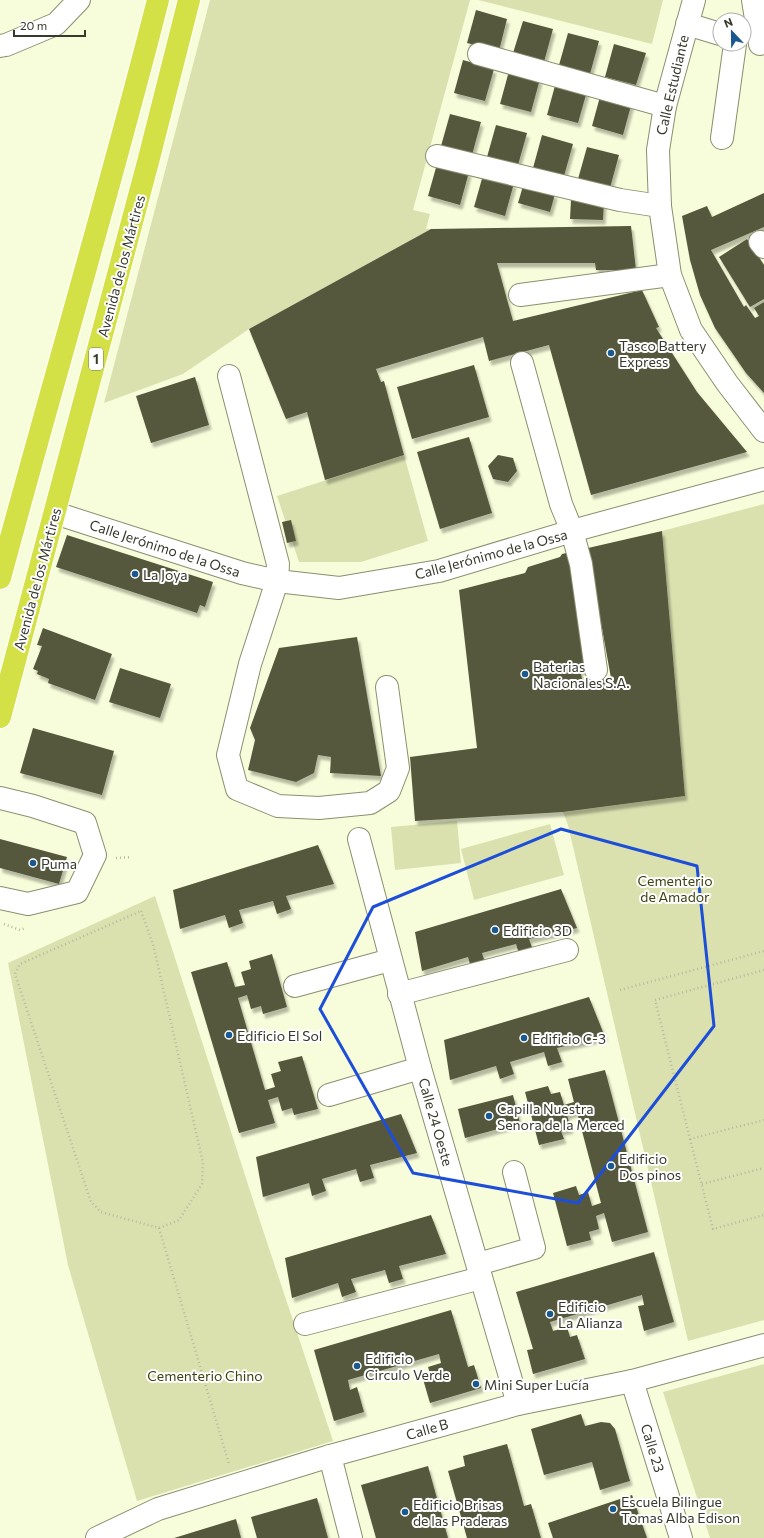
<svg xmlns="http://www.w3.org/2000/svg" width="764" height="1538" viewBox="0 0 764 1538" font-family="Commissioner,sans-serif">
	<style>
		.green { fill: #dae1af }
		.building { fill: #56593c; fill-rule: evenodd; filter: url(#shadow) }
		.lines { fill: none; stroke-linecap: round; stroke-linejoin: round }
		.minor-casing { stroke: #8b8f70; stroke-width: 24 }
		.highway-casing { stroke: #fff; stroke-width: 24 }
		.path { stroke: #b6ba9f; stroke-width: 2.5; stroke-dasharray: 1 3; stroke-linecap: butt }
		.minor { stroke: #fff; stroke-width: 22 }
		.highway { stroke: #d4e146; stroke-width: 22 }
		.marked { fill: none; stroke: #1d4ed8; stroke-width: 3; stroke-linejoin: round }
		.poi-dot { fill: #19598f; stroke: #fff; stroke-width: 1.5 }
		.labels { text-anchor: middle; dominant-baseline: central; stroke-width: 4; stroke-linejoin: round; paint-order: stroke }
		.shield { fill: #fff; stroke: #73746b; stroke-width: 1 }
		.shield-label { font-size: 13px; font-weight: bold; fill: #37392c }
		.street-label { font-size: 14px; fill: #37392c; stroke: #fff }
		.poi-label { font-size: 14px; fill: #37392c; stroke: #fff; text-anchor: start }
		.park-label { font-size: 14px; fill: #3d410e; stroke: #fff }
	</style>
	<defs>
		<filter id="shadow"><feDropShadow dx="2.5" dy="4.5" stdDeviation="1" flood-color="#0004"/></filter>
	</defs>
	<rect width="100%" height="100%" fill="#f7fcda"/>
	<g class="green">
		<path d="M210,0H470L413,210L430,214L426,229H431L249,329L183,374L104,403Z"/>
		<path d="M478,0H663L652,44Z"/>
		<path d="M404,455L428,541L361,562H299L277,496Z"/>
		<path d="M764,504V1320L688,1341L568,825L563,812L685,796L662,531Z"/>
		<path d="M457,821L461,863L395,870L391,827Z"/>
		<path d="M550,824L564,875L474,900L461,849Z"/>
		<path d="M155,896L254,1203L333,1441L137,1501L68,1265L8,963Z"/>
		<path d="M764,1364V1538H710L663,1392Z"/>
	</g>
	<g class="building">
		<path d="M476,10L507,19L499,51L467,43Z"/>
		<path d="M523,21L553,29L544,62L513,53Z"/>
		<path d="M568,33L599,41L590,74L559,65Z"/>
		<path d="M614,44L646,53L636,85L605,77Z"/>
		<path d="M463,60L494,69L485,101L454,93Z"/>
		<path d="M509,71L540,79L531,112L500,104Z"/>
		<path d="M556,82L587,91L578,123L547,115Z"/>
		<path d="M601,93L632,102L623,135L592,126Z"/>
		<path d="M450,114L481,122L472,155L441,146Z"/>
		<path d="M496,125L527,133L518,165L487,157Z"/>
		<path d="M542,135L573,144L564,176L533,168Z"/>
		<path d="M587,147L619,155L610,188L578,179Z"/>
		<path d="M437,164L469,172L460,205L428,196Z"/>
		<path d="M483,175L514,183L505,216L474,207Z"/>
		<path d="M523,186L555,194L550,212L518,203Z"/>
		<path d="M764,193V227L711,250L744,307L746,305L755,318L759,316L754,308L764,302V393L746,373L715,328L700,295L690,260L682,216L707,206L712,217Z"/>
		<path d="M571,200L604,201L603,220L570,219Z"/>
		<path d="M631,226L636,270H596L595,263H497L513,321L642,290L659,327L656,328L697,392L747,452L591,495L549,345L489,361L483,337L376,369L381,382L384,381L404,455L325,480L307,412L286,419L249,329L431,229Z"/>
		<path d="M747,239L764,265V299L750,307L719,257Z"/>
		<path d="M474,365L489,417L412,439L397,387Z"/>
		<path d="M195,377L209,425L151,443L136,396Z"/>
		<path d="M469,437L492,513L440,529L417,452Z"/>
		<path d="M498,455L513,458L517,471L508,482L493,479L488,466Z"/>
		<path d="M291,520L296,541L287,543L282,522Z"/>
		<path d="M662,531L685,796L563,812L415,821L410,757L477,748L459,590L525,573L528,567L560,557L562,554ZM589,557L611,678L583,683L580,670H585Z"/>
		<path d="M67,535L213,582L205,607L200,605L197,613L56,567Z"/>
		<path d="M43,628L112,654L95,700L48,683L49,679L37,674L38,671L33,669L42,646L37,645Z"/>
		<path d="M357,637L381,776L330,773L331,757L318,755L314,773L296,782L248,770L255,740L250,728L279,648Z"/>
		<path d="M120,668L171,684L160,718L109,702Z"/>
		<path d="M33,728L114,751L102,795L20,773Z"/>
		<path d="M0,839L67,857L59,884L0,868Z"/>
		<path d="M318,845L334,884L286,896L291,909L277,914L273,901L239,910L243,923L229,928L225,915L180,929L173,890Z"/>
		<path d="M561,889L577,928L529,939L534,953L520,957L516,944L482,953L486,966L472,971L468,957L422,971L415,932Z"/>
		<path d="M272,954L287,1007L263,1014L261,1006L251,1009L247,995L238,998L265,1090L275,1087L271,1074L281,1071L278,1062L302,1056L318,1109L294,1115L292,1108L282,1111L278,1097L268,1100L275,1123L239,1133L191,972L227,962L235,987L245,985L241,972L251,969L249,961Z"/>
		<path d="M589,997L605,1037L557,1048L562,1062L548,1066L544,1052L510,1062L514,1074L500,1079L496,1066L450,1080L444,1040Z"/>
		<path d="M605,1070L648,1232L612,1242L604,1213L596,1216L599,1229L589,1232L591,1240L567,1246L553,1193L576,1186L579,1195L588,1192L592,1206L601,1203L577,1112L567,1115L571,1129L561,1131L564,1139L539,1145L525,1092L548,1086L551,1094L560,1092L564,1105L574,1102L568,1079Z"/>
		<path d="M513,1095L520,1123L465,1138L458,1109Z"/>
		<path d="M401,1114L417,1153L370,1165L374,1178L360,1182L356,1169L322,1179L326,1191L312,1196L309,1183L263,1197L256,1157Z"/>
		<path d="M431,1215L446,1254L399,1266L403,1279L389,1283L385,1270L351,1279L356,1292L342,1297L338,1283L292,1298L285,1258Z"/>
		<path d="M654,1252L674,1322L644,1331L638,1306L644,1305L642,1295L550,1322L553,1331L567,1327L570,1337L577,1335L585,1359L533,1374L527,1350L533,1349L516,1292Z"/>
		<path d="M451,1310L468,1367L474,1365L481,1388L430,1403L423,1379L431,1377L428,1367L441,1363L439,1354L348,1380L350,1390L357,1387L364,1412L334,1421L314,1350Z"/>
		<path d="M581,1414L585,1426L601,1422L610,1423L615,1429L630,1481L600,1490L592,1462L544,1475L531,1429Z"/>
		<path d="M507,1444L524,1506L531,1504L541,1538H467L448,1471L465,1466L463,1456Z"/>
		<path d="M428,1466L448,1538H376L361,1485Z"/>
		<path d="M632,1495L647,1538H553L548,1523Z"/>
		<path d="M317,1498L328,1538H257L251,1517Z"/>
		<path d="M236,1519L241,1538H174Z"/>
	</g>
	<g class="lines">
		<defs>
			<g id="minor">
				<path d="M694,0L665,106L658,150L660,206L670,275L691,330L727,383L764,431"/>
				<path d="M753,0L760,44"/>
				<path d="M687,24L720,34"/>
				<path d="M0,46L6,45L56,24L79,0"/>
				<path d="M479,54L665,106"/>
				<path d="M722,138L735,44"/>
				<path d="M437,156L620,200L660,206"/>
				<path d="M760,242L764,247"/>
				<path d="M520,295L670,275"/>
				<path d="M522,363L561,504L572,531L581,564L596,670"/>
				<path d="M229,376L278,564L277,581L250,664L228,755L237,789L278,806L319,808L370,803L389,791L398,768L387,687"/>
				<path d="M55,513L242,573L277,581L339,588L439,571L572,531L764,479"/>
				<path d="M0,798L33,806L85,823L95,855L77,892L28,904L0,898"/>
				<path d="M359,839L420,1068L518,1404"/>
				<path d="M295,986L390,960"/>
				<path d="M399,994L567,950"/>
				<path d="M329,1095L420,1068"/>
				<path d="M478,1264L534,1248L514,1172"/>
				<path d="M305,1324L481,1278"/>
				<path d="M632,1381L681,1538"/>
				<path d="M330,1456L351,1538"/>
				<path d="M97,1538L158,1509L330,1456L518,1404L632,1381L764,1345"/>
			</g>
			<g id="highway">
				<path d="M0,578C52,385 109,193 158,0"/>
				<path d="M0,717L148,162L189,0"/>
			</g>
		</defs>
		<use href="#minor" class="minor-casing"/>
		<use href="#highway" class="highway-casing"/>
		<g class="path">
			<path d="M116,858L131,857"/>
			<path d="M141,911L153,944L203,1163L202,1184L179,1220L159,1228L101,1212L91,1202L15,974L20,964Z"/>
			<path d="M4,924L20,930L25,928"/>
			<path d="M764,970L655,1000L690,1139L764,1120"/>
			<path d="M620,990L764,951"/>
			<path d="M690,1139L713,1229L764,1215"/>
			<path d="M702,1184L764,1168"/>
			<path d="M159,1228L229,1464"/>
		</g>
		<use href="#minor" class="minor"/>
		<use href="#highway" class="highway"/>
	</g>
	<path class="marked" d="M561,829L697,866L714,1026L578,1203L413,1173L320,1009L373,907Z"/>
	<g class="poi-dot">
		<circle cx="611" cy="353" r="4"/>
		<circle cx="135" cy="574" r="4"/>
		<circle cx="525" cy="674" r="4"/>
		<circle cx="33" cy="863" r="4"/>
		<circle cx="495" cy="930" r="4"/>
		<circle cx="229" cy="1035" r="4"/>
		<circle cx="524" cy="1038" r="4"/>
		<circle cx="489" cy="1116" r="4"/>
		<circle cx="611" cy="1166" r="4"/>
		<circle cx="550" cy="1314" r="4"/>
		<circle cx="357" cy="1366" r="4"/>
		<circle cx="476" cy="1384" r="4"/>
		<circle cx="613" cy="1509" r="4"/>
		<circle cx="405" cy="1512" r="4"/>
	</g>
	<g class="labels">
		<rect class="shield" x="89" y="348" width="14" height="22" rx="3"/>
		<g class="shield-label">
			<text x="96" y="359">1</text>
		</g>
		<g class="street-label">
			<text transform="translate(672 85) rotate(-77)">Calle Estudiante</text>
			<text transform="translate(121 266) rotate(-75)">Avenida de los Mártires</text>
			<text transform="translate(165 548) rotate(18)">Calle Jerónimo de la Ossa</text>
			<text transform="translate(491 554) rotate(-15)">Calle Jerónimo de la Ossa</text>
			<text transform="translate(37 579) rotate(-75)">Avenida de los Mártires</text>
			<text transform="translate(436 1122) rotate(74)">Calle 24 Oeste</text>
			<text transform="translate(427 1429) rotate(-16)">Calle B</text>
			<text transform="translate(653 1448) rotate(73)">Calle 23</text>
		</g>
		<g class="poi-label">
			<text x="619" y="345">Tasco Battery<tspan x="619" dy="16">Express</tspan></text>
			<text x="143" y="574">La Joya</text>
			<text x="533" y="666">Baterias<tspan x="533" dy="16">Nacionales S.A.</tspan></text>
			<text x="41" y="863">Puma</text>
			<text x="503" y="930">Edificio 3D</text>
			<text x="237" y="1035">Edificio El Sol</text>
			<text x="532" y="1038">Edificio C-3</text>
			<text x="497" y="1108">Capilla Nuestra<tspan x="497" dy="16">Senora de la Merced</tspan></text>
			<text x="619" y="1158">Edificio<tspan x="619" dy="16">Dos pinos</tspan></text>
			<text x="558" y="1306">Edificio<tspan x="558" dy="16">La Alianza</tspan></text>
			<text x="365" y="1358">Edificio<tspan x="365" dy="16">Circulo Verde</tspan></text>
			<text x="484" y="1384">Mini Super Lucía</text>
			<text x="621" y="1501">Escuela Bilingue<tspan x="621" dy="16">Tomas Alba Edison</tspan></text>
			<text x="413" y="1504">Edificio Brisas<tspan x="413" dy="16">de las Praderas</tspan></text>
		</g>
		<g class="park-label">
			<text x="675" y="880">Cementerio<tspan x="675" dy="16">de Amador</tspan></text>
			<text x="205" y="1375">Cementerio Chino</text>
		</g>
	</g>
	<g transform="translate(732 32) rotate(338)"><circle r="19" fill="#ffffff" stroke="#afb0ab"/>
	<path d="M0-3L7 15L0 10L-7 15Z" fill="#19598f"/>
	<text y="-6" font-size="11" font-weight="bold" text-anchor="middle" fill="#37392c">N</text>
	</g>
	<path d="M14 30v6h71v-6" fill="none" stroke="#37392c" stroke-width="2"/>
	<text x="20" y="30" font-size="12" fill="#37392c" stroke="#ffffff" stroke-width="3" paint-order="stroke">20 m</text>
</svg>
